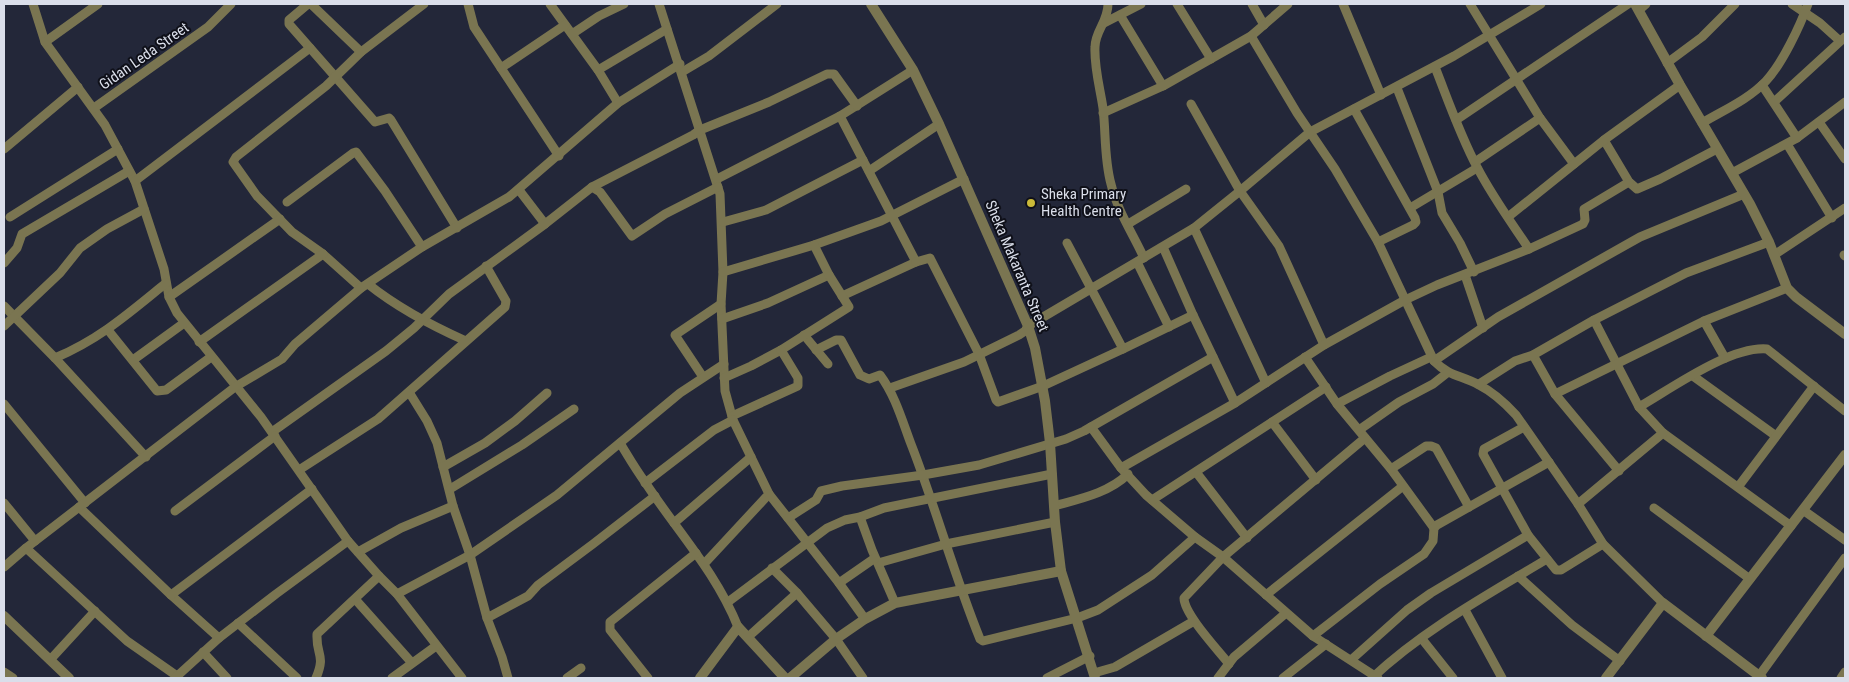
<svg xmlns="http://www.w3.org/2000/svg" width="1849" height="682" viewBox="0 0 1849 682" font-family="'Roboto Condensed',sans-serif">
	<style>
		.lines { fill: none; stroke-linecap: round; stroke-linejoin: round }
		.minor { stroke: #7a7551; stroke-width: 9 }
		.tertiary { stroke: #7a7551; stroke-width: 10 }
		.poi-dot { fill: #cbba39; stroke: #0f1019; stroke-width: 2 }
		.labels { text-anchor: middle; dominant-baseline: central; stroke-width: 4; stroke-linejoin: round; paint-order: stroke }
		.street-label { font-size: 15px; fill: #dadeea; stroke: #0f1019 }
		.poi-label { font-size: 15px; fill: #dadeea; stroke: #0f1019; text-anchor: start }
	</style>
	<rect width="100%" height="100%" fill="#232739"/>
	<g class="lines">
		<g class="minor">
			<path d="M33,4L45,42L105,125L135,181L164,269L169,297L177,313L261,417L348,541L379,576L397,594L462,678"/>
			<path d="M308,4L289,20V24L375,122L389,118L391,120L457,228"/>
			<path d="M311,4L361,52"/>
			<path d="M468,4L474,27L559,156"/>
			<path d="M550,4L598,70L618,103"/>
			<path d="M659,4L720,194L723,272L721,304L725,391L733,420L769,494L704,564"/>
			<path d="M1108,4C1108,22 1095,31 1095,47C1094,67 1100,88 1103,108C1106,133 1104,159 1111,184C1117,210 1133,234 1144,258"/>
			<path d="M1177,4L1211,59"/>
			<path d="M1252,4L1264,25"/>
			<path d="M1343,4L1381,95"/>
			<path d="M1470,4L1540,118L1574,164"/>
			<path d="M1792,4L1820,23L1840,41"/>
			<path d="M1639,10L1646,4"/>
			<path d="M1120,15L1163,86"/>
			<path d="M1104,23L1141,4"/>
			<path d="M572,34L599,16L624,4"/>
			<path d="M1251,36L1297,113L1335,169L1378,242L1434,361C1450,377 1461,375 1479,385C1493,392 1505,403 1516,415L1578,504L1603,544L1663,603"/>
			<path d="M45,42L98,4"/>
			<path d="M1667,63L1702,37L1735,4"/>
			<path d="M1435,67C1448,100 1460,135 1477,167C1492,196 1511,222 1529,249"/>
			<path d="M501,68L565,25"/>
			<path d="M598,70L667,29"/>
			<path d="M682,72L709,56L777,4"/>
			<path d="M1762,85L1797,138"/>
			<path d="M1397,88L1438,192L1442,213L1460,243L1474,272"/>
			<path d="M1774,102L1845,37"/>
			<path d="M1191,104L1240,191L1310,132L1454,56L1541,4"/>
			<path d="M94,108L208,27L231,4"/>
			<path d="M1354,109L1415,218L1416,222L1413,225L1378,242"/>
			<path d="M1103,113L1163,86L1251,36L1288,4"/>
			<path d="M840,116L916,262L842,296"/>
			<path d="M1456,120L1628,4"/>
			<path d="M1819,122L1845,159"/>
			<path d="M1702,123C1724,110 1749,99 1766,81C1782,64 1800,26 1808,4"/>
			<path d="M1604,140L1629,182L1637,189L1660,179L1717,149"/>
			<path d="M1787,144L1832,218"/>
			<path d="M4,149L78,87"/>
			<path d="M1475,162L1540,118"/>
			<path d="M869,171L939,124"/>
			<path d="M1732,173L1797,138L1845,102"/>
			<path d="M717,179L840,116L913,70"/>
			<path d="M135,181L310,48"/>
			<path d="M592,187L600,192L632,236L665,214L718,187"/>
			<path d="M519,190L545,224"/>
			<path d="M287,202L353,153L356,152L385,191L422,247"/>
			<path d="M1410,208L1477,168"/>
			<path d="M10,217L118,149"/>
			<path d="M1508,217L1604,140L1680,85"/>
			<path d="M723,222L766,210L863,160"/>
			<path d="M1128,224L1186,189"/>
			<path d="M1194,228L1266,383"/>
			<path d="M1067,243L1123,349L1193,315"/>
			<path d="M1163,247L1193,315L1235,403"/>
			<path d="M1774,255L1845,208"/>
			<path d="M1844,255L1845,256"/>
			<path d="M916,262L930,258L979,354L996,400L998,402L1043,386L1123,349"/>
			<path d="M1137,262L1169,327"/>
			<path d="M4,263L17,248L22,234L129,171"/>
			<path d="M723,272L814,245L881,221L964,179"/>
			<path d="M1465,275L1483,328"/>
			<path d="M368,284C398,308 430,325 466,341"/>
			<path d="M361,288L323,254L292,232L257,196L233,162L236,157L326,86L361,52L424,4"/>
			<path d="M169,297L280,219"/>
			<path d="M4,306L55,358L146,457"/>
			<path d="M722,319L768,303L829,275"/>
			<path d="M1594,320L1639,407L1663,433L1791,526"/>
			<path d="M1704,321L1725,358"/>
			<path d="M4,326L60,273L80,248L107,229L144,209"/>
			<path d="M108,330L157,391L166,390L211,357"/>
			<path d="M804,335L828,364"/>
			<path d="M199,342L323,254"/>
			<path d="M816,350L836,340H841L860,375L869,379L880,375C895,395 902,420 911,444C936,508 954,575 980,639L983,641L1077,618L1098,610L1152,575L1195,537"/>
			<path d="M1533,355L1555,394L1619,471"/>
			<path d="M1305,357L1337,404L1391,469L1434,528"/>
			<path d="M55,358C100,339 129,313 166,283"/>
			<path d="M133,360L184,323"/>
			<path d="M1434,361L1498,317L1640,237L1744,194"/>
			<path d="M1693,376L1776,436"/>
			<path d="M703,377L675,335L721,304"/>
			<path d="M724,378L751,366L781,350L849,307L829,275L814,245"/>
			<path d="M1479,384L1515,361L1533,355L1594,320L1686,273L1769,242"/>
			<path d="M890,388L964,362L1019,335L1025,331L1028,326L1194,228L1240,191L1279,246L1324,345"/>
			<path d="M409,392L427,421L437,443L453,506L470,555L487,618L502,657L508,678"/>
			<path d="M1555,394L1704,321L1787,288"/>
			<path d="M4,404L85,503"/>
			<path d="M1337,404L1390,376L1431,357"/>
			<path d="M1639,407C1672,388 1730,346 1767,349L1845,411"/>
			<path d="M732,416L798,386V378L781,350"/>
			<path d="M1272,422L1316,480"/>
			<path d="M1091,427L1121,468L1146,495L1195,537L1223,557L1313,636L1378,678"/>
			<path d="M1524,427L1484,449L1483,454L1528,535L1556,570H1561L1603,544"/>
			<path d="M1359,430L1399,402L1433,384L1447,373"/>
			<path d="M272,432L386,351L414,328L449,294L545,224L592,187L693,135L700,130L769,102L827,74H834L857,106"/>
			<path d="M620,443C628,456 636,470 645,482C677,531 716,572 738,627"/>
			<path d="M443,467L485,443L515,421L547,393"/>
			<path d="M1121,468L1235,403L1324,345L1405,300L1437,285L1529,249L1583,224L1585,220L1584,209L1629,182"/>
			<path d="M1391,469L1426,446H1431L1436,448L1469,507"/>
			<path d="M299,470L378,419L505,307L506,301L486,266"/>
			<path d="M1196,472L1247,538"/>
			<path d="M645,483L714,430L733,420"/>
			<path d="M1738,487L1814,386"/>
			<path d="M450,489L522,445L574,409"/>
			<path d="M769,494L839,583L865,619"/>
			<path d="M1152,500L1326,387"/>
			<path d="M4,503L35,541"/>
			<path d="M1578,504L1663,433"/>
			<path d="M1054,506C1079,499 1109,493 1128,474"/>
			<path d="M79,507L171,595L219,638"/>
			<path d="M1654,508L1750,579"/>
			<path d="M1803,510L1845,540"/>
			<path d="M175,511L275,436"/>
			<path d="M860,517L872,550L895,603"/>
			<path d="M788,518L816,500L821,491L842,486L923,475L979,465L1066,439L1084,431L1213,357"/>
			<path d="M674,523L751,457"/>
			<path d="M26,548L127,641L177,676"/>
			<path d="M358,552L401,528L453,506"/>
			<path d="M878,563L946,544L1055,522"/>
			<path d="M4,567L26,548L235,387L282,359L295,344L361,288L422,247L509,197L618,103L680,64"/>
			<path d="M772,568L797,593"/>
			<path d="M1518,576L1572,625L1620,661"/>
			<path d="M839,583L875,558"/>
			<path d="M397,594L470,555L557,495L680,393L724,364"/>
			<path d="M171,595L312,489"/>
			<path d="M1266,595L1403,486"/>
			<path d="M355,599L412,663"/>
			<path d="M728,602L827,528L845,520L860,517L884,508L1052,474"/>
			<path d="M1465,610L1502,678"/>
			<path d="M487,618L528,596L538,585L593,544L655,496"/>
			<path d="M238,623L297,678"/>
			<path d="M1313,636L1380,584L1424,554L1433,541L1434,528L1437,525L1549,462"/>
			<path d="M748,637L797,593L836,639L863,678"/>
			<path d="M1422,639L1453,678"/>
			<path d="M203,652L227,678"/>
			<path d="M50,660L95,611"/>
			<path d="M1351,660L1407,610L1431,593L1528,535"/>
			<path d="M1229,664C1218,650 1184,614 1184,598L1223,557L1365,438"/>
			<path d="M4,672L13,678"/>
			<path d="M1094,673L1115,667L1194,621"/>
			<path d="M1759,676L1845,558"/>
			<path d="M175,678L219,638L276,594L348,541"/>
			<path d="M316,678C326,654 316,656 317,634L379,576"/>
			<path d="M392,678L436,646"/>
			<path d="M567,678L581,668"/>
			<path d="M648,678L610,630V622L696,553"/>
			<path d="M1047,678L1090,656"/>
			<path d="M1218,678L1234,657L1286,613"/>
			<path d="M1283,678L1326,644"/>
			<path d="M1372,678C1423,630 1487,595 1547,559"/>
			<path d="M1841,678L1845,672"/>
		</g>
		<g class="tertiary">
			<path d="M871,4L913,70L939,124L1028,326L1035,348L1045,401L1050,443L1055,522L1061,571L1095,678"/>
			<path d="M1635,4L1680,85L1750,204L1769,242L1787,288L1796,297L1845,334"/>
			<path d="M4,616L69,678"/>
			<path d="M1706,636L1845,455"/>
			<path d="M700,678L738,627L785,678"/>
			<path d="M790,678L836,639L865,619L895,603L1061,571"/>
			<path d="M1606,678L1663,603L1762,678"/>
		</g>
	</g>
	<circle class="poi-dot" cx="1031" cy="203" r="5"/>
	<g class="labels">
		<g class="street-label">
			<text transform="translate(144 56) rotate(-35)">Gidan Leda Street</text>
			<text transform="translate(1017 266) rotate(67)">Sheka Makaranta Street</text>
		</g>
		<g class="poi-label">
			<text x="1041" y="194">Sheka Primary<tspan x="1041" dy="17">Health Centre</tspan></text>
		</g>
	</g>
	<rect width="1849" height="682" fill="none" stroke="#dadeea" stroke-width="10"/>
</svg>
